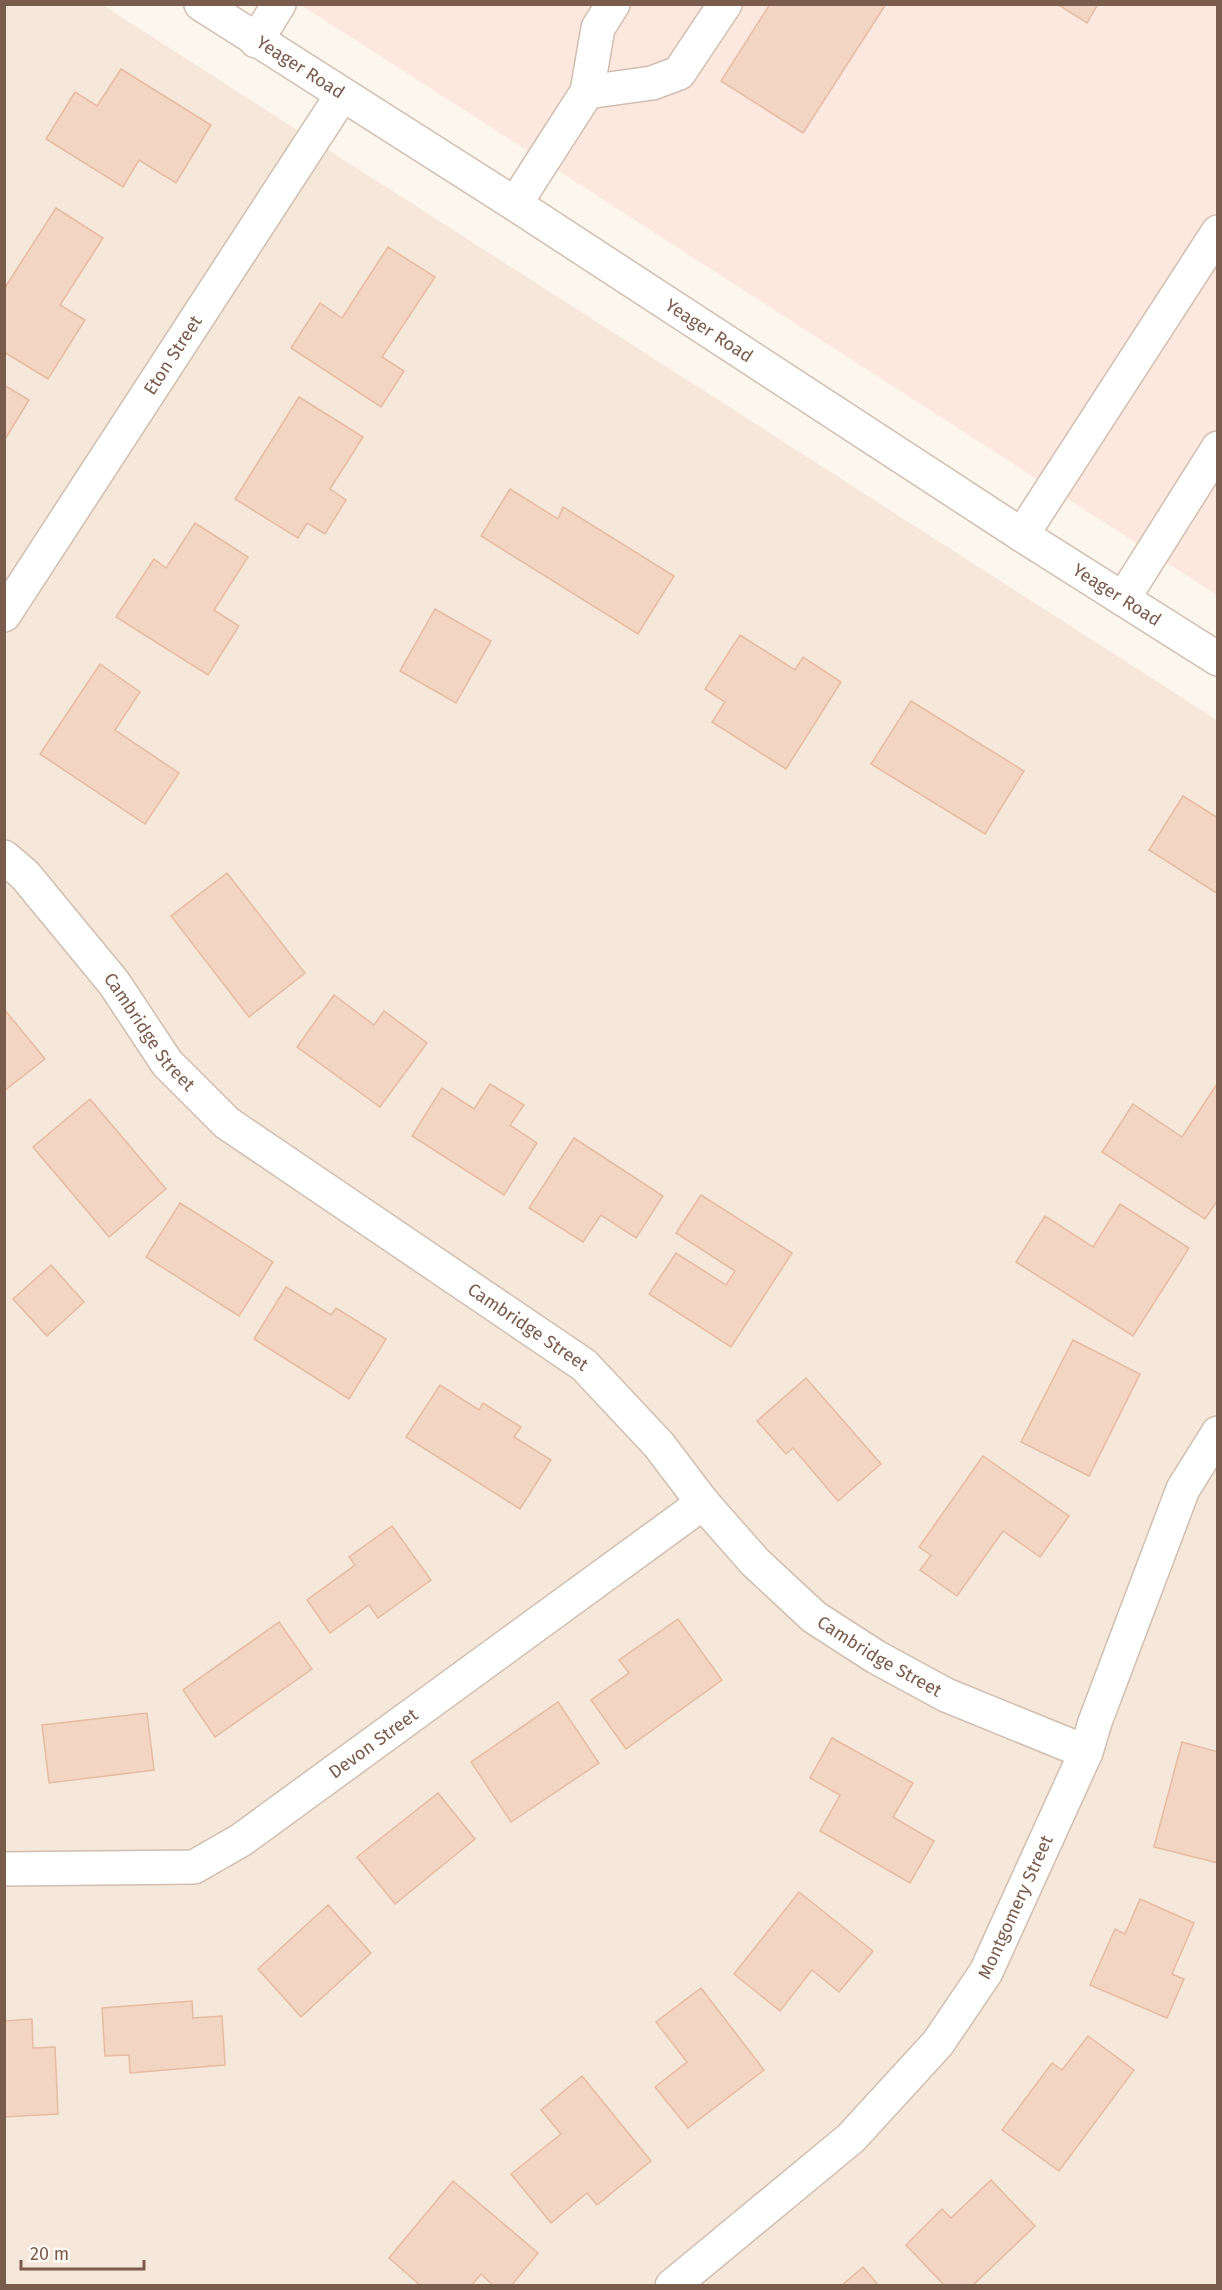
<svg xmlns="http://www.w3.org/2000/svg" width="1222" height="2290" viewBox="0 0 1222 2290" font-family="'Fira Sans',sans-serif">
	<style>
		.residential { fill: #f5e8da }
		.commercial { fill: #fde8e0 }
		.building { fill: #f3d5c3; stroke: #e6bba3; stroke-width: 1.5 }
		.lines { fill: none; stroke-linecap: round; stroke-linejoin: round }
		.minor-casing { stroke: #d1beb0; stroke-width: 36 }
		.minor { stroke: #fff; stroke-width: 33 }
		.labels { text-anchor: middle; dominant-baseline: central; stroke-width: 5; stroke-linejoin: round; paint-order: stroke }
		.street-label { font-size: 18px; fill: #7a5c4d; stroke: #fffaf3 }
	</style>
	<rect width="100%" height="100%" fill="#fdf6ec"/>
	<path class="residential" d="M101,4L1217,720L1218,2285L5,2286L4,5Z"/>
	<path class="commercial" d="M301,5H1217V595Z"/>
	<g class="building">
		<path d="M770,4H886L803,133L721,81Z"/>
		<path d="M1057,4H1098L1087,23Z"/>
		<path d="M121,69L211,125L176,183L139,160L123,187L46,139L75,92L97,106Z"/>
		<path d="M56,208L103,238L60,305L85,320L48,379L4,352V289Z"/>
		<path d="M388,247L435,277L382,357L404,371L381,407L291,348L320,303L342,318Z"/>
		<path d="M4,385L29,400L4,441Z"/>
		<path d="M299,397L363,437L330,489L346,500L325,534L307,523L298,538L235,499Z"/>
		<path d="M510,489L558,519L563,507L674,576L638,634L481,536Z"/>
		<path d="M195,523L248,557L214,610L239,626L208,675L116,617L154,559L166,568Z"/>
		<path d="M435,609L491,641L456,703L400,671Z"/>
		<path d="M740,635L795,670L803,657L841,682L786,769L712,722L725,702L705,689Z"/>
		<path d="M100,664L140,692L115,730L179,773L145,824L40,754Z"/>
		<path d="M911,701L1024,771L985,834L871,764Z"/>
		<path d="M1183,796L1218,818V894L1149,850Z"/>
		<path d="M227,873L305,973L249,1017L171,916Z"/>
		<path d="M334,995L374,1025L384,1011L427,1043L380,1107L297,1047Z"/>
		<path d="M4,1009L45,1059L4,1091Z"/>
		<path d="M490,1084L524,1105L510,1125L537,1143L504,1195L412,1136L442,1088L474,1109Z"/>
		<path d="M1217,1084L1218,1200L1205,1219L1102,1152L1133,1104L1182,1137Z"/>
		<path d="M90,1099L166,1189L109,1237L33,1147Z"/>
		<path d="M574,1138L663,1196L636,1238L601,1215L583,1242L529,1208Z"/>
		<path d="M701,1195L792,1253L731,1347L649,1294L676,1253L726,1285L735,1271L676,1233Z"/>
		<path d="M180,1203L273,1262L239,1316L146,1257Z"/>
		<path d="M1120,1204L1189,1248L1133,1336L1016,1262L1045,1216L1093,1247Z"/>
		<path d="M51,1265L84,1302L47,1336L13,1299Z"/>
		<path d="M286,1287L331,1315L336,1308L386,1339L349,1399L254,1339Z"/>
		<path d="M1073,1340L1140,1374L1089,1476L1021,1442Z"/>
		<path d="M806,1378L881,1464L838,1501L793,1448L786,1454L757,1421Z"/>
		<path d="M440,1385L479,1410L483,1403L521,1427L514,1437L551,1460L520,1509L406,1437Z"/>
		<path d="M983,1456L1069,1516L1040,1557L1003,1531L957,1596L920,1570L931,1555L919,1547Z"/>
		<path d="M392,1526L431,1580L378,1618L369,1605L330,1633L307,1600L355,1565L349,1557Z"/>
		<path d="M678,1619L722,1680L626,1749L591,1700L629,1673L619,1660Z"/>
		<path d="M279,1622L312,1669L215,1737L183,1690Z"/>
		<path d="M558,1702L599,1763L511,1822L471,1762Z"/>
		<path d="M147,1713L154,1770L49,1783L42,1725Z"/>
		<path d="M832,1738L913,1783L893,1817L934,1841L910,1883L820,1831L840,1795L810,1778Z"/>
		<path d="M1182,1742L1218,1752V1863L1154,1847Z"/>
		<path d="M438,1793L475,1839L395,1904L357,1857Z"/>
		<path d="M799,1892L873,1951L839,1992L812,1970L780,2011L734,1974Z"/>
		<path d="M1140,1899L1194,1923L1172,1974L1184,1979L1167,2018L1090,1985L1115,1929L1125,1934Z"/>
		<path d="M328,1905L371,1953L301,2017L258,1969Z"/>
		<path d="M701,1988L764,2070L688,2128L655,2087L687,2062L656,2022Z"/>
		<path d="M192,2001L193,2018L222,2016L225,2065L130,2073L129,2055L105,2056L102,2008Z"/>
		<path d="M32,2019L33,2048L55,2047L58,2114L4,2117V2021Z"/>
		<path d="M1088,2036L1134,2070L1059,2171L1002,2130L1052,2063L1062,2070Z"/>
		<path d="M582,2076L651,2161L597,2205L587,2193L551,2223L511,2174L561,2134L541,2110Z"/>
		<path d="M991,2180L1035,2226L972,2286H945L906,2245L942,2209L951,2218Z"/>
		<path d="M453,2181L538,2253L511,2286H494L481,2274L471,2286H421L389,2258Z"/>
		<path d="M863,2267L879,2286H841Z"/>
	</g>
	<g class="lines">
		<defs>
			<g id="minor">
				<path id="s1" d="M201,4L515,204L1022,535L1218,659"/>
				<path d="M256,41L279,4"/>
				<path d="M587,92L652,83L679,73L725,4"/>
				<path d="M515,204L587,92L598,28L613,4"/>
				<path d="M1022,535L1218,232"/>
				<path d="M1123,599L1218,448"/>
				<path id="s2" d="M4,615L342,95"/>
				<path id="s3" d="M4,857L25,875L114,983L167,1063L227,1123L584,1365L659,1445L703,1503L755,1562L814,1617L876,1657L946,1695L1086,1752"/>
				<path id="s4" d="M4,1869L194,1867L241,1840L703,1503"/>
				<path id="s5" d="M672,2286L851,2138L938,2043L986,1972L1086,1752L1095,1722L1183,1489L1218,1433"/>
			</g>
		</defs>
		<use href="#minor" class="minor-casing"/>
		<use href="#minor" class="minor"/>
	</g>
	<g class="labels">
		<g class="street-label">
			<text stroke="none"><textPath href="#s1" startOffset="118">Yeager Road</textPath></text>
			<text stroke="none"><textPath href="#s1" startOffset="604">Yeager Road</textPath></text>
			<text stroke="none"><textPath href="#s2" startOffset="310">Eton Street</textPath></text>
			<text stroke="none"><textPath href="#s1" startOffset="1090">Yeager Road</textPath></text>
			<text stroke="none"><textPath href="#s3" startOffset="228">Cambridge Street</textPath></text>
			<text stroke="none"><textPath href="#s3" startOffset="712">Cambridge Street</textPath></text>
			<text stroke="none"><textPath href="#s3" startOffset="1198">Cambridge Street</textPath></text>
			<text stroke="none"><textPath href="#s4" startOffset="408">Devon Street</textPath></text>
			<text stroke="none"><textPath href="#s5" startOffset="518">Montgomery Street</textPath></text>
		</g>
	</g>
	<rect width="1222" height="2290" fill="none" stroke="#7a5c4d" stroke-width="12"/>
	<path d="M21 2260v9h123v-9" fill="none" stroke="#7a5c4d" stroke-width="3"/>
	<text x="30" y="2260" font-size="18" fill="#7a5c4d" stroke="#fffaf3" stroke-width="4.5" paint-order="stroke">20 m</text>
</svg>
